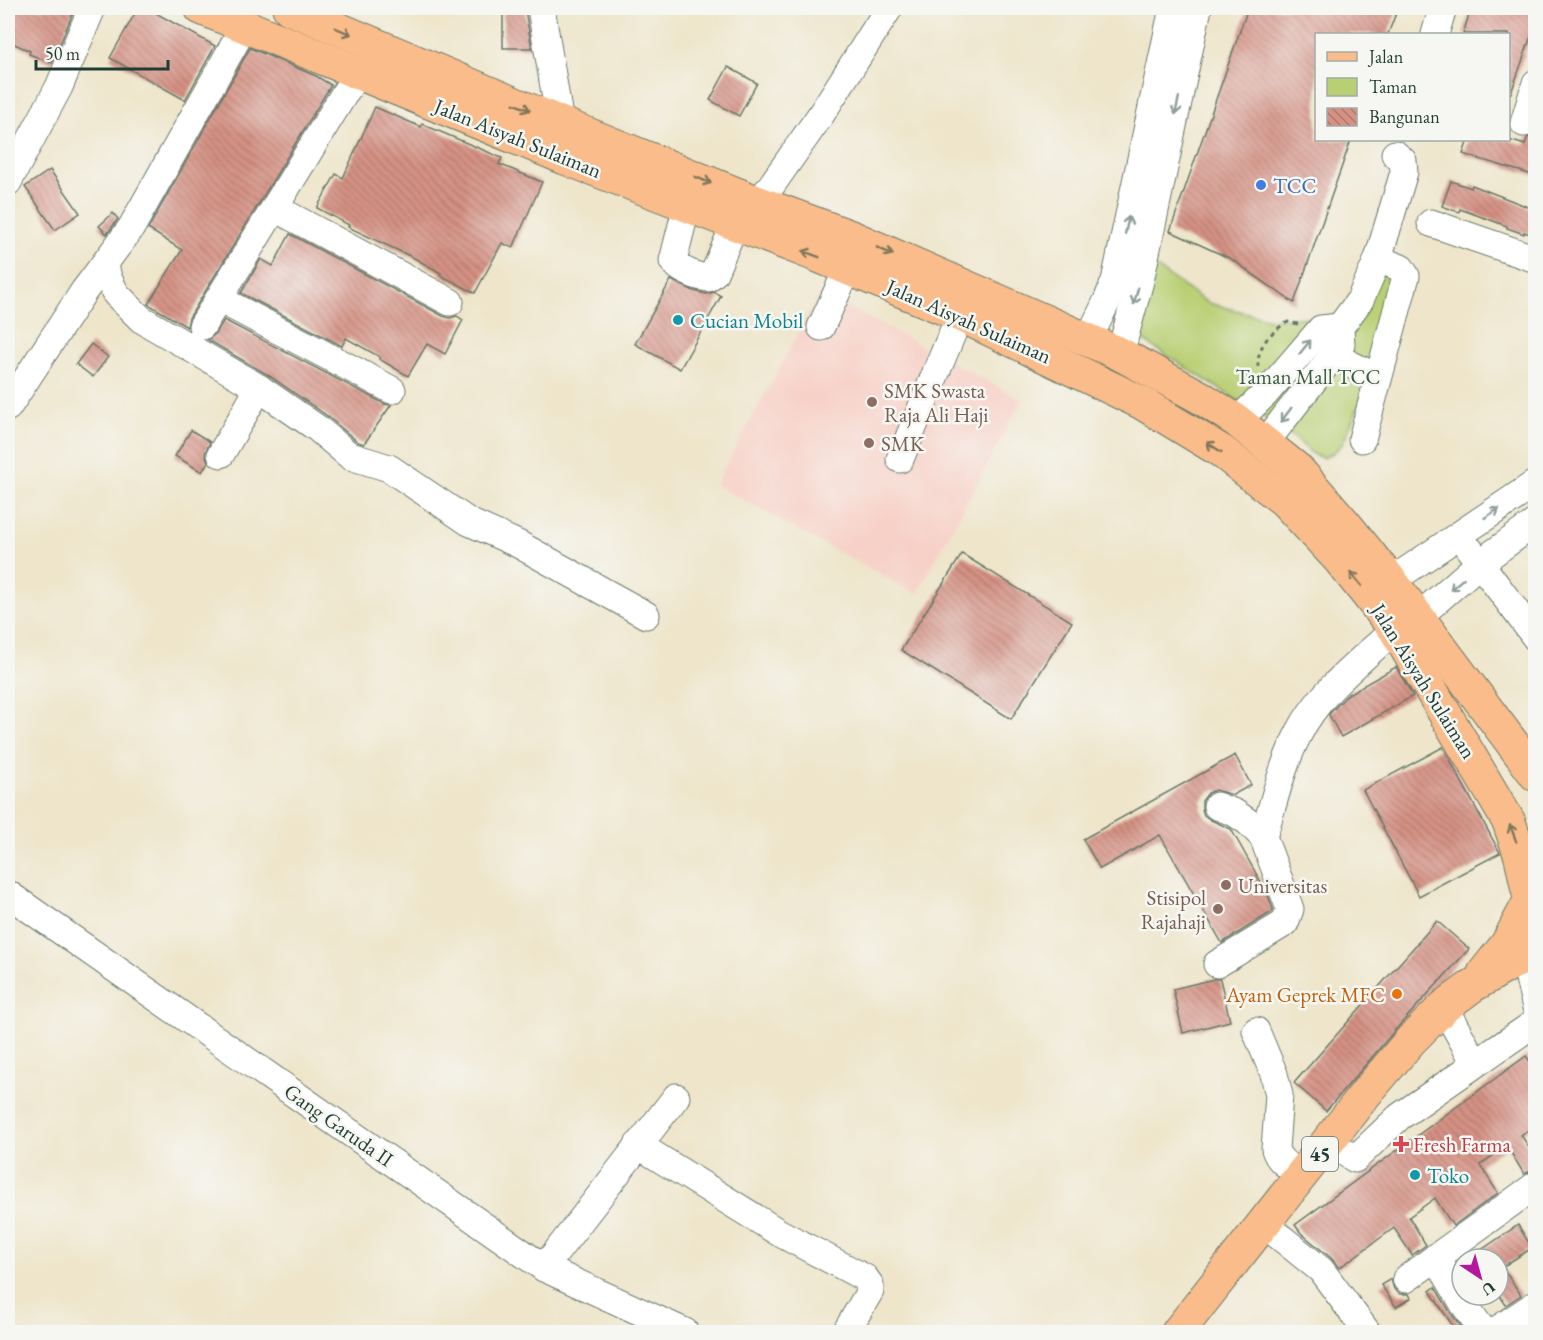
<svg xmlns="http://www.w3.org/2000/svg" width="1543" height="1340" viewBox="0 0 1543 1340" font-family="'EB Garamond',serif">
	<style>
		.built { fill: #f7d1c8 }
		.green { fill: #b9cf73; stroke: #6c8654; stroke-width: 1.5 }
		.building { fill: url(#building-back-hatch) }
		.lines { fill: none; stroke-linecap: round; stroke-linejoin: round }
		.minor-casing { stroke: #677868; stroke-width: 29 }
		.major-casing { stroke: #677868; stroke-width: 35 }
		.highway-casing { stroke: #677868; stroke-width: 35 }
		.path { stroke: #677868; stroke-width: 3; stroke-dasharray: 4.5 4.5; stroke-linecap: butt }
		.minor { stroke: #fff; stroke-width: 27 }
		.major { stroke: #f9bc8a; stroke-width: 33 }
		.highway { stroke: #f9bc8a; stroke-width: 33 }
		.oneway { stroke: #81765b }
		.oneway2 { stroke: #8f9e9a }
		.shop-dot { fill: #3f7fe0; stroke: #f6f6f2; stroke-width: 2 }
		.culture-dot { fill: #0f9aa8; stroke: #f6f6f2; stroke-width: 2 }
		.education-dot { fill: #8d6e63; stroke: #f6f6f2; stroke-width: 2 }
		.food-dot { fill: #e8710a; stroke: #f6f6f2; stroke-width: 2 }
		.health-dot { fill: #e0444e; stroke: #f6f6f2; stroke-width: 2 }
		.labels { text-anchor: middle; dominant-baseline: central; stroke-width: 5; stroke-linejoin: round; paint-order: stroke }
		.shield { fill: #f6f6f2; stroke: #60746d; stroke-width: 1.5 }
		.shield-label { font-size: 20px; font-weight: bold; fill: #1f3d34 }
		.street-label { font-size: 21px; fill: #1f3d34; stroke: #f6f6f2 }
		.shop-label { font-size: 21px; fill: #366cbe; stroke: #f6f6f2; text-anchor: start }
		.culture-label { font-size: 21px; fill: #0d838f; stroke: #f6f6f2; text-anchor: start }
		.park-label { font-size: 21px; fill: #3e5a41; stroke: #f6f6f2 }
		.education-label { font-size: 21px; fill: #785e54; stroke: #f6f6f2; text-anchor: start }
		.food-label { font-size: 21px; fill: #c56008; stroke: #f6f6f2; text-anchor: end }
		.health-label { font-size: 21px; fill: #be3a42; stroke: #f6f6f2; text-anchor: start }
	</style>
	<defs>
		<pattern id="building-back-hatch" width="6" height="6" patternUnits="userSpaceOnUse" patternTransform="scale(1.5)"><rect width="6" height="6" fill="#d69184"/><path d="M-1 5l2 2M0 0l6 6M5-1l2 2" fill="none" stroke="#ad786d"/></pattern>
	</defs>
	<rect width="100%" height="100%" fill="#f6f6f2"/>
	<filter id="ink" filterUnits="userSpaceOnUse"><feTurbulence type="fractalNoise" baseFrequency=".0167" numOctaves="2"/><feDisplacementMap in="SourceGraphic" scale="12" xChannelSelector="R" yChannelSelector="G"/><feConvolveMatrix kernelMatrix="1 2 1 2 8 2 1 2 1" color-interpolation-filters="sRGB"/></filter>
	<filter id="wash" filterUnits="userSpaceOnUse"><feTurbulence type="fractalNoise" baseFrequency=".008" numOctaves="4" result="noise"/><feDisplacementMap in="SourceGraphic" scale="24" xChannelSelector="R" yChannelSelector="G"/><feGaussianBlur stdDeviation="1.35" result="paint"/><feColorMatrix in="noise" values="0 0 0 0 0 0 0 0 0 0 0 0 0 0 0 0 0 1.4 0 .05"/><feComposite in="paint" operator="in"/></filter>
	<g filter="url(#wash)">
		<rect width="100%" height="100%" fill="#eee5ca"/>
		<path class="built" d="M821,292L1022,400L917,594L715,485Z"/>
		<path class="green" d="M1154,266L1208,303L1270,319L1339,316L1383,274L1394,275L1378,363L1342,444L1333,453L1324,458L1314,455L1289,433L1144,341L1140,329Z"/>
		<g id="blocks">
			<g class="building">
				<path d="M8,8H75L52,63L29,54L30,51L8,41Z"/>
				<path d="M138,8H147L215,46L185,100L110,58Z"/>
				<path d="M1248,8H1398L1388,34H1317V140H1351L1294,303L1231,259L1170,231Z"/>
				<path d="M1471,8H1536V22L1511,93L1509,92V34H1463Z"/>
				<path d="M503,10H525L532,48H503Z"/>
				<path d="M250,48L316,76L331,85L189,318L187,327L148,304L182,250L148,229Z"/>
				<path d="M728,67L757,83L739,116L710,100Z"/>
				<path d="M375,107L421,127L422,124L502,158L499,164L542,182L513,248L502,243L475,293L440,275L441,273L414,258L348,227L349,225L317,208L336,174L343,178Z"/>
				<path d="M1536,133V176L1463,154L1468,140H1509L1525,145L1527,138Z"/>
				<path d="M50,170L80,213L55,230L25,187Z"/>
				<path d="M1451,181L1471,188L1472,185L1536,210V236L1524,232V234L1507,228V226L1460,209L1459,212L1442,206Z"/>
				<path d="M113,213L118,219L107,234L99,226Z"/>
				<path d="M290,234L443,316L450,318L457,316L463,320L445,354L427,344L408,376L379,359L380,357L346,338L342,346L241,293L261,259L273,266Z"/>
				<path d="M671,280L694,291L706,294L714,292L721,296L680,369L635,344Z"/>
				<path d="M224,320L385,404L391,405L364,444L358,442L326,415L268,375L208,340L215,334Z"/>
				<path d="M91,344L108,357L93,377L76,364Z"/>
				<path d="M191,430L210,442L205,453L208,462L202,472L175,456Z"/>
				<path d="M962,554L1072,622L1011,719L901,650Z"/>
				<path d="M1396,667L1413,696L1341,737L1329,715L1330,713L1348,694Z"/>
				<path d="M1443,747L1500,853L1419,896L1363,790Z"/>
				<path d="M1235,755L1251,785L1233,795L1215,790L1208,793L1202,801V809L1204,815L1211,820L1231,829L1267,893L1273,909L1272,912L1222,943L1160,835L1100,869L1083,839Z"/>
				<path d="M1437,921L1469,949L1397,1028L1326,1111L1294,1083Z"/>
				<path d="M1214,979H1220L1230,1021L1183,1033L1173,989Z"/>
				<path d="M1526,1056L1536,1069V1125L1521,1135L1536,1158V1169L1524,1174L1507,1146L1480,1165L1498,1193L1453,1226L1435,1198L1409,1217L1426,1245L1412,1255L1394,1228L1339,1268L1331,1258L1301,1233L1295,1225Z"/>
				<path d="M1518,1225L1532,1248L1502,1267L1521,1295L1506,1305L1498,1293V1259H1468Z"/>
				<path d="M1391,1279L1394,1289L1400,1294H1409L1411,1298L1396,1307L1381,1285Z"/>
				<path d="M1435,1287L1450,1312L1465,1332H1457L1444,1313L1430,1291Z"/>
			</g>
		</g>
	</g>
	<g filter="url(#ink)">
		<use href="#blocks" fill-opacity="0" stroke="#677868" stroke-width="1.5"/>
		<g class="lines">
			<defs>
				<g id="minor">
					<path d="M541,8L560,123"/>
					<path d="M1435,34L1443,8"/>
					<path d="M1524,123L1536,83"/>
					<path d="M8,182L59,87L92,8"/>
					<path d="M759,203L820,116L889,8"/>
					<path d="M687,205L673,261C679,270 697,277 708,278L714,273L735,224"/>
					<path d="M275,208L450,302"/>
					<path d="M1431,223L1536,259"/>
					<path d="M105,265L108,278L116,294L141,319L259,388L317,428L350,456L389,468L469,522L518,544L646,615"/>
					<path d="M219,299L392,390"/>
					<path d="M202,326L357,73"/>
					<path d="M821,327L848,268"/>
					<path d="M1088,340L1107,301L1115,281L1173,8"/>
					<path d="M1120,354L1140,281L1198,8"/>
					<path d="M1332,355L1378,378"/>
					<path d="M8,407L84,291L131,228L245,25"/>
					<path d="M1237,421L1266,393L1321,329L1340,327"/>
					<path d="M1362,439L1406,276L1401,268L1378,259"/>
					<path d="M1265,443L1341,345L1340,327L1360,300L1378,259L1404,172L1403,161L1395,154"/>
					<path d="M221,454L259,388"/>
					<path d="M900,459L960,315"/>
					<path d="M1470,550L1536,638"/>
					<path d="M1391,581L1536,483"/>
					<path d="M1418,617L1480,563L1536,522"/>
					<path d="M1263,837C1274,802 1282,765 1299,733C1320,691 1361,661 1395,629"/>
					<path d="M8,894L544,1268L685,1332"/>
					<path d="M1524,958L1536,1007"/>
					<path d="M1217,964L1285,923L1290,909L1263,837L1248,822L1235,813L1217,806"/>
					<path d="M1444,1007L1475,1063"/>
					<path d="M1256,1031L1274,1074L1279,1095L1275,1149C1279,1163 1292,1168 1303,1176"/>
					<path d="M1328,1142L1355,1159L1399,1117L1536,1022"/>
					<path d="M638,1145L778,1232L865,1278L870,1285V1291L846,1332"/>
					<path d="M1264,1224L1321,1270L1367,1332"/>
					<path d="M1436,1257L1463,1303L1484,1332"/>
					<path d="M544,1268L676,1097"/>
					<path d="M1406,1279L1536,1185"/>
					<path d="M1494,1332L1536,1304"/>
				</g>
				<g id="major">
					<path d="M1484,973L1507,944L1530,901"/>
					<path d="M1178,1332L1366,1093L1411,1040L1444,1007L1472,986L1512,963L1536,953"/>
				</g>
				<g id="highway">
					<path d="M201,8L565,158L816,255L960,315L1142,403L1221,451L1285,501L1339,559L1395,629L1509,822L1521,857L1528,890"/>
					<path d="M289,8L560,123L759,203L854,238L1120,354L1200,397L1237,421L1298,470L1346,525L1391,581L1536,775"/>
				</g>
			</defs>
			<use href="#minor" class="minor-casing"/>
			<use href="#major" class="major-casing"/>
			<use href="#highway" class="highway-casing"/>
			<path class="path" d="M1258,367C1257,346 1270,332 1288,322L1298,324"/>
			<use href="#minor" class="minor"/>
			<use href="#major" class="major"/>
			<use href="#highway" class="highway"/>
		</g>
		<defs><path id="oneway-shaft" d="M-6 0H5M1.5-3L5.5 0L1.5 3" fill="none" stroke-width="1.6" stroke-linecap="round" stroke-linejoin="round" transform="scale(1.5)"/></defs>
		<g class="oneway">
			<use href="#oneway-shaft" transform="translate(343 31) rotate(23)"/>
			<use href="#oneway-shaft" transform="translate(522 107) rotate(22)"/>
			<use href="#oneway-shaft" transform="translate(703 180) rotate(22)"/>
			<use href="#oneway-shaft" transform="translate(885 251) rotate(24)"/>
			<use href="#oneway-shaft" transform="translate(811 254) rotate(-159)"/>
			<use href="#oneway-shaft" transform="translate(1214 447) rotate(-147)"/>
			<use href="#oneway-shaft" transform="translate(1356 579) rotate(-130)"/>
			<use href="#oneway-shaft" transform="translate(1513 833) rotate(-111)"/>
		</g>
		<g class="oneway2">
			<use href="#oneway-shaft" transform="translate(1177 106) rotate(102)"/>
			<use href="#oneway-shaft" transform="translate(1127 225) rotate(-78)"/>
			<use href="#oneway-shaft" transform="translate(1136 296) rotate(105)"/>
			<use href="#oneway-shaft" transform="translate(1305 347) rotate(-51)"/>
			<use href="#oneway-shaft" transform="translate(1286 415) rotate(127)"/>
			<use href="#oneway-shaft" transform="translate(1492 513) rotate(-33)"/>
			<use href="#oneway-shaft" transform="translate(1457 584) rotate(139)"/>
		</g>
	</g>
	<circle class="shop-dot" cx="1261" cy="185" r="6"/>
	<g class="culture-dot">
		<circle cx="678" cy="320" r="6"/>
		<circle cx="1415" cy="1175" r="6"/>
	</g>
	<g class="education-dot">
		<circle cx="872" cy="402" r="6"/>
		<circle cx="869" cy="443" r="6"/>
		<circle cx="1226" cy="885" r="6"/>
		<circle cx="1218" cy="909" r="6"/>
	</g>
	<circle class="food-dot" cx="1397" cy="994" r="6"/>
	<path class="health-dot" d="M1398 1135h6v6h6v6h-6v6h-6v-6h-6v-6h6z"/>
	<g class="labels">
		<rect class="shield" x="1302" y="1137" width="36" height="34" rx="4.5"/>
		<g class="shield-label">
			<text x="1320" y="1154">45</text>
		</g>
		<g class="street-label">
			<text transform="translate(518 138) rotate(22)">Jalan Aisyah Sulaiman</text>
			<text transform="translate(969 321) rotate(24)">Jalan Aisyah Sulaiman</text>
			<text transform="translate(1424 681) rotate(58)">Jalan Aisyah Sulaiman</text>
			<text transform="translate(339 1125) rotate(35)">Gang Garuda II</text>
		</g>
		<g class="shop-label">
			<text x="1273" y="185">TCC</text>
		</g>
		<g class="culture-label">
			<text x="690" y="320">Cucian Mobil</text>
			<text x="1427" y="1175">Toko</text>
		</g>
		<g class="park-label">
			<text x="1308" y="376">Taman Mall TCC</text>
		</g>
		<g class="education-label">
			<text x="884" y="390">SMK Swasta<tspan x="884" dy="24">Raja Ali Haji</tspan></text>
			<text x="881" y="443">SMK</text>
			<text x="1238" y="885">Universitas</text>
			<text x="1206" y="897" text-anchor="end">Stisipol<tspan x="1206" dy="24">Rajahaji</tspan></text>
		</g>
		<g class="food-label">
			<text x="1385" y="994">Ayam Geprek MFC</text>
		</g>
		<g class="health-label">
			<text x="1413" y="1144">Fresh Farma</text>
		</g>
	</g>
	<rect width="1543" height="1340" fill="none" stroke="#f6f6f2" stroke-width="30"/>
	<rect x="1315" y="33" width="195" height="108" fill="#f6f6f2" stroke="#a0aca6" stroke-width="1.5"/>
	<rect x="1327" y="52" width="30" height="9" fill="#f9bc8a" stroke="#a0aca6" stroke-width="1.5"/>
	<text x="1369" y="63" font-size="18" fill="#1f3d34">Jalan</text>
	<rect x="1327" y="78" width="30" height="18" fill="#b9cf73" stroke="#a0aca6" stroke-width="1.5"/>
	<text x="1369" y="93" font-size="18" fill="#1f3d34">Taman</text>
	<rect x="1327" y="108" width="30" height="18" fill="url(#building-back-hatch)" stroke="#a0aca6" stroke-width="1.5"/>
	<text x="1369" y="123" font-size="18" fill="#1f3d34">Bangunan</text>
	<g transform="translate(1480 1277) rotate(144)"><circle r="28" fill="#f6f6f2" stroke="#a0aca6" stroke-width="1.5"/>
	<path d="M0-4.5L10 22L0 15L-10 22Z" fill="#b5179e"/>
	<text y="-9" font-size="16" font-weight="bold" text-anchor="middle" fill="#1f3d34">U</text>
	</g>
	<path d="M36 60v9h132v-9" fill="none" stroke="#1f3d34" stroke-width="3"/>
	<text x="45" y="60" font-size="18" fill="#1f3d34" stroke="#f6f6f2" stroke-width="4.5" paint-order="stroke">50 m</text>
</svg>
